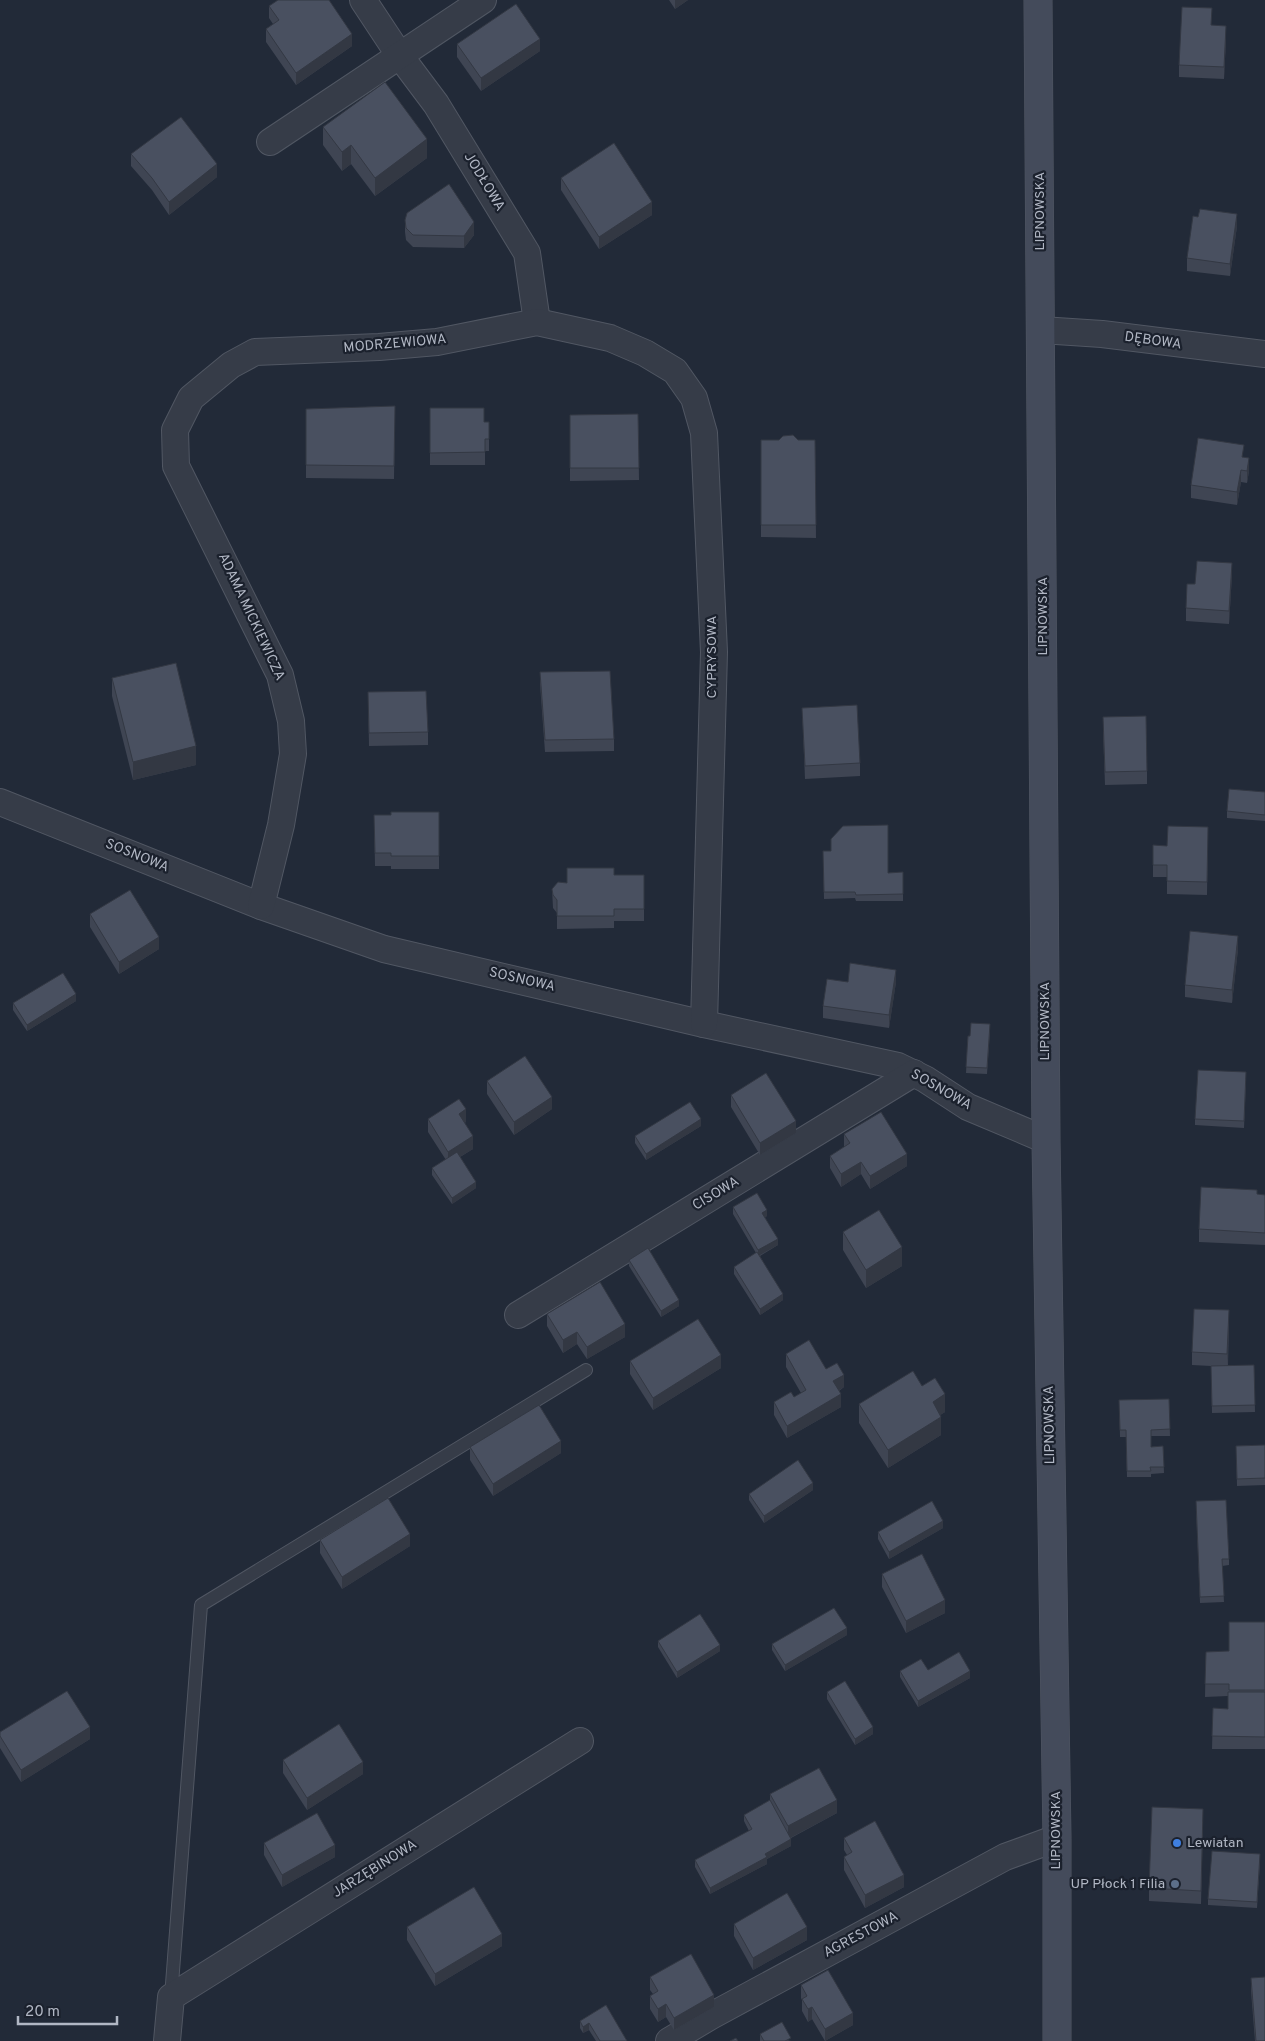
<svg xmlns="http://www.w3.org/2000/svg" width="1265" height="2041" viewBox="0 0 1265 2041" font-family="Overpass,sans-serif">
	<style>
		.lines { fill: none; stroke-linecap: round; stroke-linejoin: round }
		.lane-casing { stroke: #515763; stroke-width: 14 }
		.street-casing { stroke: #515763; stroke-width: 28 }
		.secondary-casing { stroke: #515763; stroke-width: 29 }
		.lane { stroke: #363c48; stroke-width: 12 }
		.street { stroke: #363c48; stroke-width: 26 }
		.secondary { stroke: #444b5b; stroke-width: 28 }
		.wall { fill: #3f4553 }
		.shaded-wall { fill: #333843 }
		.building { fill: #495060; stroke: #333843 }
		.shop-dot { fill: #3f7fe0; stroke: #1b212d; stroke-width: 2 }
		.service-dot { fill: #5c6f8a; stroke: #1b212d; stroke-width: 2 }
		.labels { text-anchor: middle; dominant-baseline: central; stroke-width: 4.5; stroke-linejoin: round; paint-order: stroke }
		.street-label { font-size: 14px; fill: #b1b7c4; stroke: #1b212d }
		.poi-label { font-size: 14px; fill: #b1b7c4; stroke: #1b212d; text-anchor: start }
	</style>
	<rect width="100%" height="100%" fill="#222a38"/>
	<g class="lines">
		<defs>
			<path id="lane" d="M171,1997L201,1605L586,1370"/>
			<g id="street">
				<path d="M363,0L400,56L436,104L527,253L537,322"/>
				<path d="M270,142L483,0"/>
				<path d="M1041,330L1102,334L1265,354"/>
				<path d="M0,802L261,906L384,949L704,1024L898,1066L925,1079L968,1107L1046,1140"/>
				<path d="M261,906L281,825L293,754L291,721L280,675L176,466L175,430L191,398L231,365L255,352L379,347L437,342L537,322L610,338L645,353L675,371L694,398L704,433L714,652L704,1024"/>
				<path d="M518,1315L914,1073"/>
				<path d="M167,2041L171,1997L580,1741"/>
				<path d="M669,2041L711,2016L1005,1857L1057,1838"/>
			</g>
			<path id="secondary" d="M1038,0L1046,1140L1057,1838V2041"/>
		</defs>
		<use href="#lane" class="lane-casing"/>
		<use href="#street" class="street-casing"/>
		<use href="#secondary" class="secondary-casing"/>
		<use href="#lane" class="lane"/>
		<use href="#street" class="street"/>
		<use href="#secondary" class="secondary"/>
	</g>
	<g class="wall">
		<path d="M669,0H688L675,9Z"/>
		<path d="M269,6L352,46L296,85L266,42V29L273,24L269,18Z"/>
		<path d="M1226,39L1224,79L1179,77V65Z"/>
		<path d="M457,44L540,51L481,91L457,57Z"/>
		<path d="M323,127L427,158L375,196L351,164L342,171L323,145Z"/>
		<path d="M131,154L217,177L169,215L152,190L131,166Z"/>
		<path d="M561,178L652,215L599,249L561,190Z"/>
		<path d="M405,220L474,235L464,248L413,247L406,240L405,232Z"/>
		<path d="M1237,226L1230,276L1187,271V258Z"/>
		<path d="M395,406L394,479L306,478V409Z"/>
		<path d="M430,408L484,422H489V451H485V465H430Z"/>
		<path d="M638,414L639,480L570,481V415Z"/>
		<path d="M761,440H815L816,538L761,537Z"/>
		<path d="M1244,457L1249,471L1247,483L1241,482L1237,505L1191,498V485Z"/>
		<path d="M1232,575L1229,624L1186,621V608L1195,584Z"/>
		<path d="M540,672L614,739V751L545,752L540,684Z"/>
		<path d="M112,678L196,765L133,780L112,696Z"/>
		<path d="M368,692L428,732V745L369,746Z"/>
		<path d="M802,708L860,763V776L805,779Z"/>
		<path d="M1103,730L1147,771V784L1105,785Z"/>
		<path d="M1265,792V821L1227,818V811Z"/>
		<path d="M439,812V869H391V866H375L374,815H391Z"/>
		<path d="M1208,827L1207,895L1167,894V877H1153V865L1167,846Z"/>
		<path d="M823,851L888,873L903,872V901H856L855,898L824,899Z"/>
		<path d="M614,875H644V921H614V928L557,929V913L553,908L552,889Z"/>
		<path d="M90,914L159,949L119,974L90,927Z"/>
		<path d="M1238,949L1232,1003L1185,997V985Z"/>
		<path d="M896,982L889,1028L823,1018V1006Z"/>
		<path d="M76,1001L27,1031L13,1010V1003Z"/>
		<path d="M990,1030L987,1074L966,1073L968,1036H970Z"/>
		<path d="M1246,1079L1244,1128L1195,1125V1119Z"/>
		<path d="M487,1081L552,1109L514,1135L487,1094Z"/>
		<path d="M731,1095L796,1133L760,1155L731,1107Z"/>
		<path d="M428,1119L466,1122L464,1123L473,1149L460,1157L476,1188L452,1204L432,1175V1168L446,1160L428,1132Z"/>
		<path d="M701,1126L646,1160L635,1143V1136Z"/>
		<path d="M844,1134L907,1166L870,1189L861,1174L841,1187L830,1168V1156L844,1147Z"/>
		<path d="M1257,1194L1265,1195V1245L1199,1242V1229Z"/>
		<path d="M733,1207L767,1216L765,1217L778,1245L760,1256L783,1300L760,1315L734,1274V1267L756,1253L733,1214Z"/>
		<path d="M843,1232L902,1266L866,1288L843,1250Z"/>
		<path d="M629,1260L679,1306L661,1317L629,1266Z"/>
		<path d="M547,1314L625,1337L587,1359L577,1344L563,1353L547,1326Z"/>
		<path d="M1229,1323L1228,1365H1254L1255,1412L1212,1413L1211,1366L1192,1365V1352Z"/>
		<path d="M786,1354L826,1369L844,1387L839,1391L841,1407L787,1438L774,1415V1402L794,1397L801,1393L786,1367Z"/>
		<path d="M630,1361L721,1368L653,1410L630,1374Z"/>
		<path d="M922,1386L945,1412L940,1415L941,1435L888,1468L859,1423V1404Z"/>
		<path d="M1169,1399L1170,1436H1151V1447L1163,1446L1164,1473L1151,1474V1477H1127L1126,1437H1120L1119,1400Z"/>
		<path d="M1265,1445V1485L1237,1486L1236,1446Z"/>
		<path d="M470,1447L561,1453L493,1496L470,1460Z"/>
		<path d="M813,1490L764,1523L749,1500V1494Z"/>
		<path d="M1196,1508L1229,1559V1565L1222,1566L1224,1602L1200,1603Z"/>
		<path d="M943,1528L889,1559L878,1539V1532Z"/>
		<path d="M320,1540L410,1546L342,1589L320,1553Z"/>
		<path d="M882,1574L945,1613L906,1633L882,1587Z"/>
		<path d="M1265,1622V1749H1212L1213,1708L1228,1709V1696L1205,1697L1206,1652L1229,1651Z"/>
		<path d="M847,1635L785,1671L772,1650V1644Z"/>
		<path d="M658,1641L720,1651L677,1678L658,1647Z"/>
		<path d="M928,1670L970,1678L918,1707L900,1677V1671Z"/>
		<path d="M827,1692L873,1734L855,1745L827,1699Z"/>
		<path d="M0,1732L90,1739L21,1782L0,1748Z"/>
		<path d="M283,1760L363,1774L307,1810L283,1773Z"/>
		<path d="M770,1794L837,1813L791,1838V1846L767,1859V1864L710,1894L695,1867V1860L749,1831L744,1821V1815L770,1800Z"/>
		<path d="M1203,1821L1201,1904L1149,1901V1888Z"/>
		<path d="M844,1838L904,1887L865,1908L844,1870V1857L847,1855L844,1850Z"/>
		<path d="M264,1843L335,1857L282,1887L264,1855Z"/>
		<path d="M1260,1861L1257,1908L1208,1905V1899Z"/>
		<path d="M734,1924L807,1940L753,1970L734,1936Z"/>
		<path d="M407,1927L502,1946L435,1986L407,1940Z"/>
		<path d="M650,1977L714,2007L674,2030L666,2017L658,2022L650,2009V1996L653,1994L650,1990Z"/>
		<path d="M1251,1978L1265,2041H1255L1251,1991Z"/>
		<path d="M801,1985L853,2025L825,2041L812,2019L808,2022L802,2011V2000L801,1998Z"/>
		<path d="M606,2005L627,2041H596L589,2030L583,2033L580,2028V2021Z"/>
		<path d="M760,2034L791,2041H760Z"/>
	</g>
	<g class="shaded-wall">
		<path d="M675,0H688L675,9Z"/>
		<path d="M1226,26V39L1224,79V67Z"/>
		<path d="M352,34V46L296,85V73Z"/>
		<path d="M540,39V51L481,91V78Z"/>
		<path d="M427,139V158L375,196V178Z"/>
		<path d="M351,145V164L342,171V152Z"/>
		<path d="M217,164V177L169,215V202Z"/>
		<path d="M652,202V215L599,249V237Z"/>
		<path d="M1237,214V226L1230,276V264Z"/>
		<path d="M474,222V235L464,248V236Z"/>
		<path d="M1249,458V471L1247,483V471Z"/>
		<path d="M1241,470V482L1237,505V492Z"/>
		<path d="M1232,563V575L1229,624V611Z"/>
		<path d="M196,746V765L133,780V762Z"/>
		<path d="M1238,936V949L1232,1003V990Z"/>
		<path d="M159,937V949L119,974V962Z"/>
		<path d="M896,970V982L889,1028V1015Z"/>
		<path d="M76,994V1001L27,1031V1025Z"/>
		<path d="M552,1097V1109L514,1135V1122Z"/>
		<path d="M466,1109V1122L459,1126V1114Z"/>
		<path d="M701,1119V1126L646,1160V1154Z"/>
		<path d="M796,1121V1133L760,1155V1143Z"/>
		<path d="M473,1136V1149L448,1164V1152Z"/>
		<path d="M907,1154V1166L870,1189V1176Z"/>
		<path d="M861,1162V1174L841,1187V1174Z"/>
		<path d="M476,1182V1188L452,1204V1198Z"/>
		<path d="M767,1210V1216L762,1219V1213Z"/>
		<path d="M778,1239V1245L758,1256V1250Z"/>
		<path d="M902,1247V1266L866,1288V1270Z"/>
		<path d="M783,1294V1300L760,1315V1309Z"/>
		<path d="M679,1300V1306L661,1317V1311Z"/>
		<path d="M1229,1310V1323L1227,1367V1354Z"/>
		<path d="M625,1324V1337L587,1359V1347Z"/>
		<path d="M577,1332V1344L563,1353V1340Z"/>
		<path d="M721,1355V1368L653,1410V1398Z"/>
		<path d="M844,1375V1387L833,1394V1381Z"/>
		<path d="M841,1394V1407L787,1438V1426Z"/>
		<path d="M945,1394V1412L933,1420V1402Z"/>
		<path d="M941,1417V1435L888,1468V1450Z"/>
		<path d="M561,1441V1453L493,1496V1484Z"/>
		<path d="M813,1483V1490L764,1523V1516Z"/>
		<path d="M943,1521V1528L889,1559V1552Z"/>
		<path d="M410,1534V1546L342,1589V1577Z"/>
		<path d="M945,1600V1613L906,1633V1621Z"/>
		<path d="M847,1628V1635L785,1671V1665Z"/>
		<path d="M720,1645V1651L677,1678V1672Z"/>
		<path d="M970,1671V1678L918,1707V1701Z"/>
		<path d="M90,1727V1739L21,1782V1770Z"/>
		<path d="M873,1727V1734L855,1745V1739Z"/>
		<path d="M363,1762V1774L307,1810V1798Z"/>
		<path d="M837,1800V1813L788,1839V1826Z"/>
		<path d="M791,1839V1846L767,1859V1864L710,1894V1888L765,1854Z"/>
		<path d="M335,1845V1857L282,1887V1875Z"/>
		<path d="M904,1875V1887L865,1908V1895Z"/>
		<path d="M807,1927V1940L753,1970V1958Z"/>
		<path d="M502,1934V1946L435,1986V1974Z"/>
		<path d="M714,1995V2007L674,2030V2018Z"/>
		<path d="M666,2004V2017L658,2022V2009Z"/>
		<path d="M812,2007V2019L808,2022V2009Z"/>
		<path d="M853,2013V2025L825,2041V2029Z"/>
		<path d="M589,2023V2030L583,2033V2027Z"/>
	</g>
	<g class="building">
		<path d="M278,0H329L352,34L296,73L266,29L279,20L269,6Z"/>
		<path d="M516,4L540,39L481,78L457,44Z"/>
		<path d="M1182,7L1212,8L1211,25L1226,26L1224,67L1179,65Z"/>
		<path d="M385,82L427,139L375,178L351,145L342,152L323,127Z"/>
		<path d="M181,117L217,164L169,202L152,178L131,154Z"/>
		<path d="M614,143L652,202L599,237L561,178Z"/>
		<path d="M449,184L474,222L464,236L413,235L406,228L405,220L407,213Z"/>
		<path d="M1200,209L1237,214L1230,264L1187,258L1193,216L1198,217Z"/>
		<path d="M395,406L394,466L306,465V409Z"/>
		<path d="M430,408H484V422H489V439H485V452L430,453Z"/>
		<path d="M638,414L639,468H570V415Z"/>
		<path d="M793,435L798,440H815L816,525H761V440H779L783,436Z"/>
		<path d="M1198,438L1244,445L1242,457L1249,458L1247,471L1241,470L1237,492L1191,485Z"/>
		<path d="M1197,561L1232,563L1229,611L1186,608L1187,584H1195Z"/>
		<path d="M176,663L196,746L133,762L112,678Z"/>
		<path d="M610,671L614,739L545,740L540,672Z"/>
		<path d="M426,691L428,732L369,733L368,692Z"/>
		<path d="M857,705L860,763L805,766L802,708Z"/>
		<path d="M1146,716L1147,771L1105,772L1103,717Z"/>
		<path d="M1229,789L1265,792V815L1227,811Z"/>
		<path d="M391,812H439V856H391V853H375L374,815H391Z"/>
		<path d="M888,825V873L903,872V894L856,895L855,892H824L823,851H831V839L843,826Z"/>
		<path d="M1168,826L1208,827L1207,882L1167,881V865H1153V845L1167,846Z"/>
		<path d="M567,868H614V875H644V909H614V916H557V900L553,895L552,889L558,882L567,883Z"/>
		<path d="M130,890L159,937L119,962L90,914Z"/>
		<path d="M1190,931L1238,936L1232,990L1185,985Z"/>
		<path d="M850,963L896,970L889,1015L823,1006L827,979L848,982Z"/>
		<path d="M63,973L76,994L27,1025L13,1003Z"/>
		<path d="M971,1023L990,1024L987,1068L966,1067L968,1036H970Z"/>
		<path d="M525,1056L552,1097L514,1122L487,1081Z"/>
		<path d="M1198,1070L1246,1072L1244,1121L1195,1119Z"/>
		<path d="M766,1073L796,1121L760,1143L731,1095Z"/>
		<path d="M459,1099L466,1109L459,1114L473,1136L448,1152L428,1119Z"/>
		<path d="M690,1102L701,1119L646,1154L635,1136Z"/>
		<path d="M881,1112L907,1154L870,1176L861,1162L841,1174L830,1156L850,1143L844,1134Z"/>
		<path d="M457,1152L476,1182L452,1198L432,1168Z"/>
		<path d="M1201,1187L1257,1190V1194L1265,1195V1233L1199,1229Z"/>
		<path d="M757,1193L767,1210L762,1213L778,1239L758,1250L733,1207Z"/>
		<path d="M879,1210L902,1247L866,1270L843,1232Z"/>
		<path d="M648,1248L679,1300L661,1311L629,1260Z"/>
		<path d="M757,1252L783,1294L760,1309L734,1267Z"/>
		<path d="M600,1282L625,1324L587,1347L577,1332L563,1340L547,1314Z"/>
		<path d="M1194,1309L1229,1310L1227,1354L1192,1352Z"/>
		<path d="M698,1319L721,1355L653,1398L630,1361Z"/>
		<path d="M809,1340L826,1369L837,1363L844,1375L833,1381L841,1394L787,1426L774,1402L791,1392L794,1397L806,1390L786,1354Z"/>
		<path d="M1254,1365L1255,1405L1212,1406L1211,1366Z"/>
		<path d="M913,1371L922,1386L935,1378L945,1394L933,1402L941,1417L888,1450L859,1404Z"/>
		<path d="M1169,1399L1170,1429L1151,1430V1447L1163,1446L1164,1467H1150L1151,1471H1127L1126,1430H1120L1119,1400Z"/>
		<path d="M539,1405L561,1441L493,1484L470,1447Z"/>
		<path d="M1265,1445V1478L1237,1479L1236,1446Z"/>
		<path d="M798,1460L813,1483L764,1516L749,1494Z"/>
		<path d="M388,1498L410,1534L342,1577L320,1540Z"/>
		<path d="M1226,1500L1229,1559H1222L1224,1596L1200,1597L1196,1501Z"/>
		<path d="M932,1501L943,1521L889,1552L878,1532Z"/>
		<path d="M922,1554L945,1600L906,1621L882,1574Z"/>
		<path d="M834,1608L847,1628L785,1665L772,1644Z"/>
		<path d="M700,1614L720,1645L677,1672L658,1641Z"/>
		<path d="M1229,1622H1265V1690H1229V1684H1205L1206,1652L1229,1651Z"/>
		<path d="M959,1652L970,1671L918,1701L900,1671L921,1659L928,1670Z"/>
		<path d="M845,1681L873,1727L855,1739L827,1692Z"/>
		<path d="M67,1691L90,1727L21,1770L0,1736V1732Z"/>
		<path d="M1228,1692H1265V1737L1212,1736L1213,1708L1228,1709Z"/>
		<path d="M339,1724L363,1762L307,1798L283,1760Z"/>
		<path d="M819,1768L837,1800L788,1826L770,1794Z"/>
		<path d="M770,1800L791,1839L765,1854L767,1857L710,1888L695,1860L752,1829L744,1815Z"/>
		<path d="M1152,1807L1203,1809L1201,1891L1149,1888Z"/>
		<path d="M317,1813L335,1845L282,1875L264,1843Z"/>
		<path d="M875,1821L904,1875L865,1895L844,1857L852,1852L844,1838Z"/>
		<path d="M1212,1851L1260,1854L1257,1902L1208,1899Z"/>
		<path d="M474,1887L502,1934L435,1974L407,1927Z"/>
		<path d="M787,1893L807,1927L753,1958L734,1924Z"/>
		<path d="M691,1954L714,1995L674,2018L666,2004L658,2009L650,1996L658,1991L650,1977Z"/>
		<path d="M828,1970L853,2013L825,2029L812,2007L808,2009L802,1999L807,1996L801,1985Z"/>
		<path d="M1265,1977V2041H1256L1251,1978Z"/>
		<path d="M606,2005L627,2041H600L589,2023L583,2027L580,2021Z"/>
		<path d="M782,2022L791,2038L785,2041H764L760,2034Z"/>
		<path d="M736,2038L738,2041H730Z"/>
	</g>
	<circle class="shop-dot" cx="1177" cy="1843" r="5"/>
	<circle class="service-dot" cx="1175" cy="1884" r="5"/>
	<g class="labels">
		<g class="street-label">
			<text transform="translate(484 182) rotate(59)">JODŁOWA</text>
			<text transform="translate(1040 211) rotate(-90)">LIPNOWSKA</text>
			<text transform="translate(1153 341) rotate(8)">DĘBOWA</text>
			<text transform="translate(395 344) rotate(-5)">MODRZEWIOWA</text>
			<text transform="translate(1043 616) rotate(-90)">LIPNOWSKA</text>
			<text transform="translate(251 617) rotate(65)">ADAMA MICKIEWICZA</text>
			<text transform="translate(712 657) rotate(-90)">CYPRYSOWA</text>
			<text transform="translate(137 856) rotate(22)">SOSNOWA</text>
			<text transform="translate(522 980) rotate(13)">SOSNOWA</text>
			<text transform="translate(1045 1021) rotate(-90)">LIPNOWSKA</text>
			<text transform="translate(941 1090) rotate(30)">SOSNOWA</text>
			<text transform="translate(716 1194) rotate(-31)">CISOWA</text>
			<text transform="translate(1050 1425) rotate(-91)">LIPNOWSKA</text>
			<text transform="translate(1056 1830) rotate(-90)">LIPNOWSKA</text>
			<text transform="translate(375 1869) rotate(-32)">JARZĘBINOWA</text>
			<text transform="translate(861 1935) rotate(-28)">AGRESTOWA</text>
		</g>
		<g class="poi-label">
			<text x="1187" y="1843">Lewiatan</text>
			<text x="1165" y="1884" text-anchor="end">UP Płock 1 Filia</text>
		</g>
	</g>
	<path d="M18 2016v8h99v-8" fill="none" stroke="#b1b7c4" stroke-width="2.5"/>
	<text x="25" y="2016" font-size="15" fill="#b1b7c4" stroke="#1b212d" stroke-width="4" paint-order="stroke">20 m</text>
</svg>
